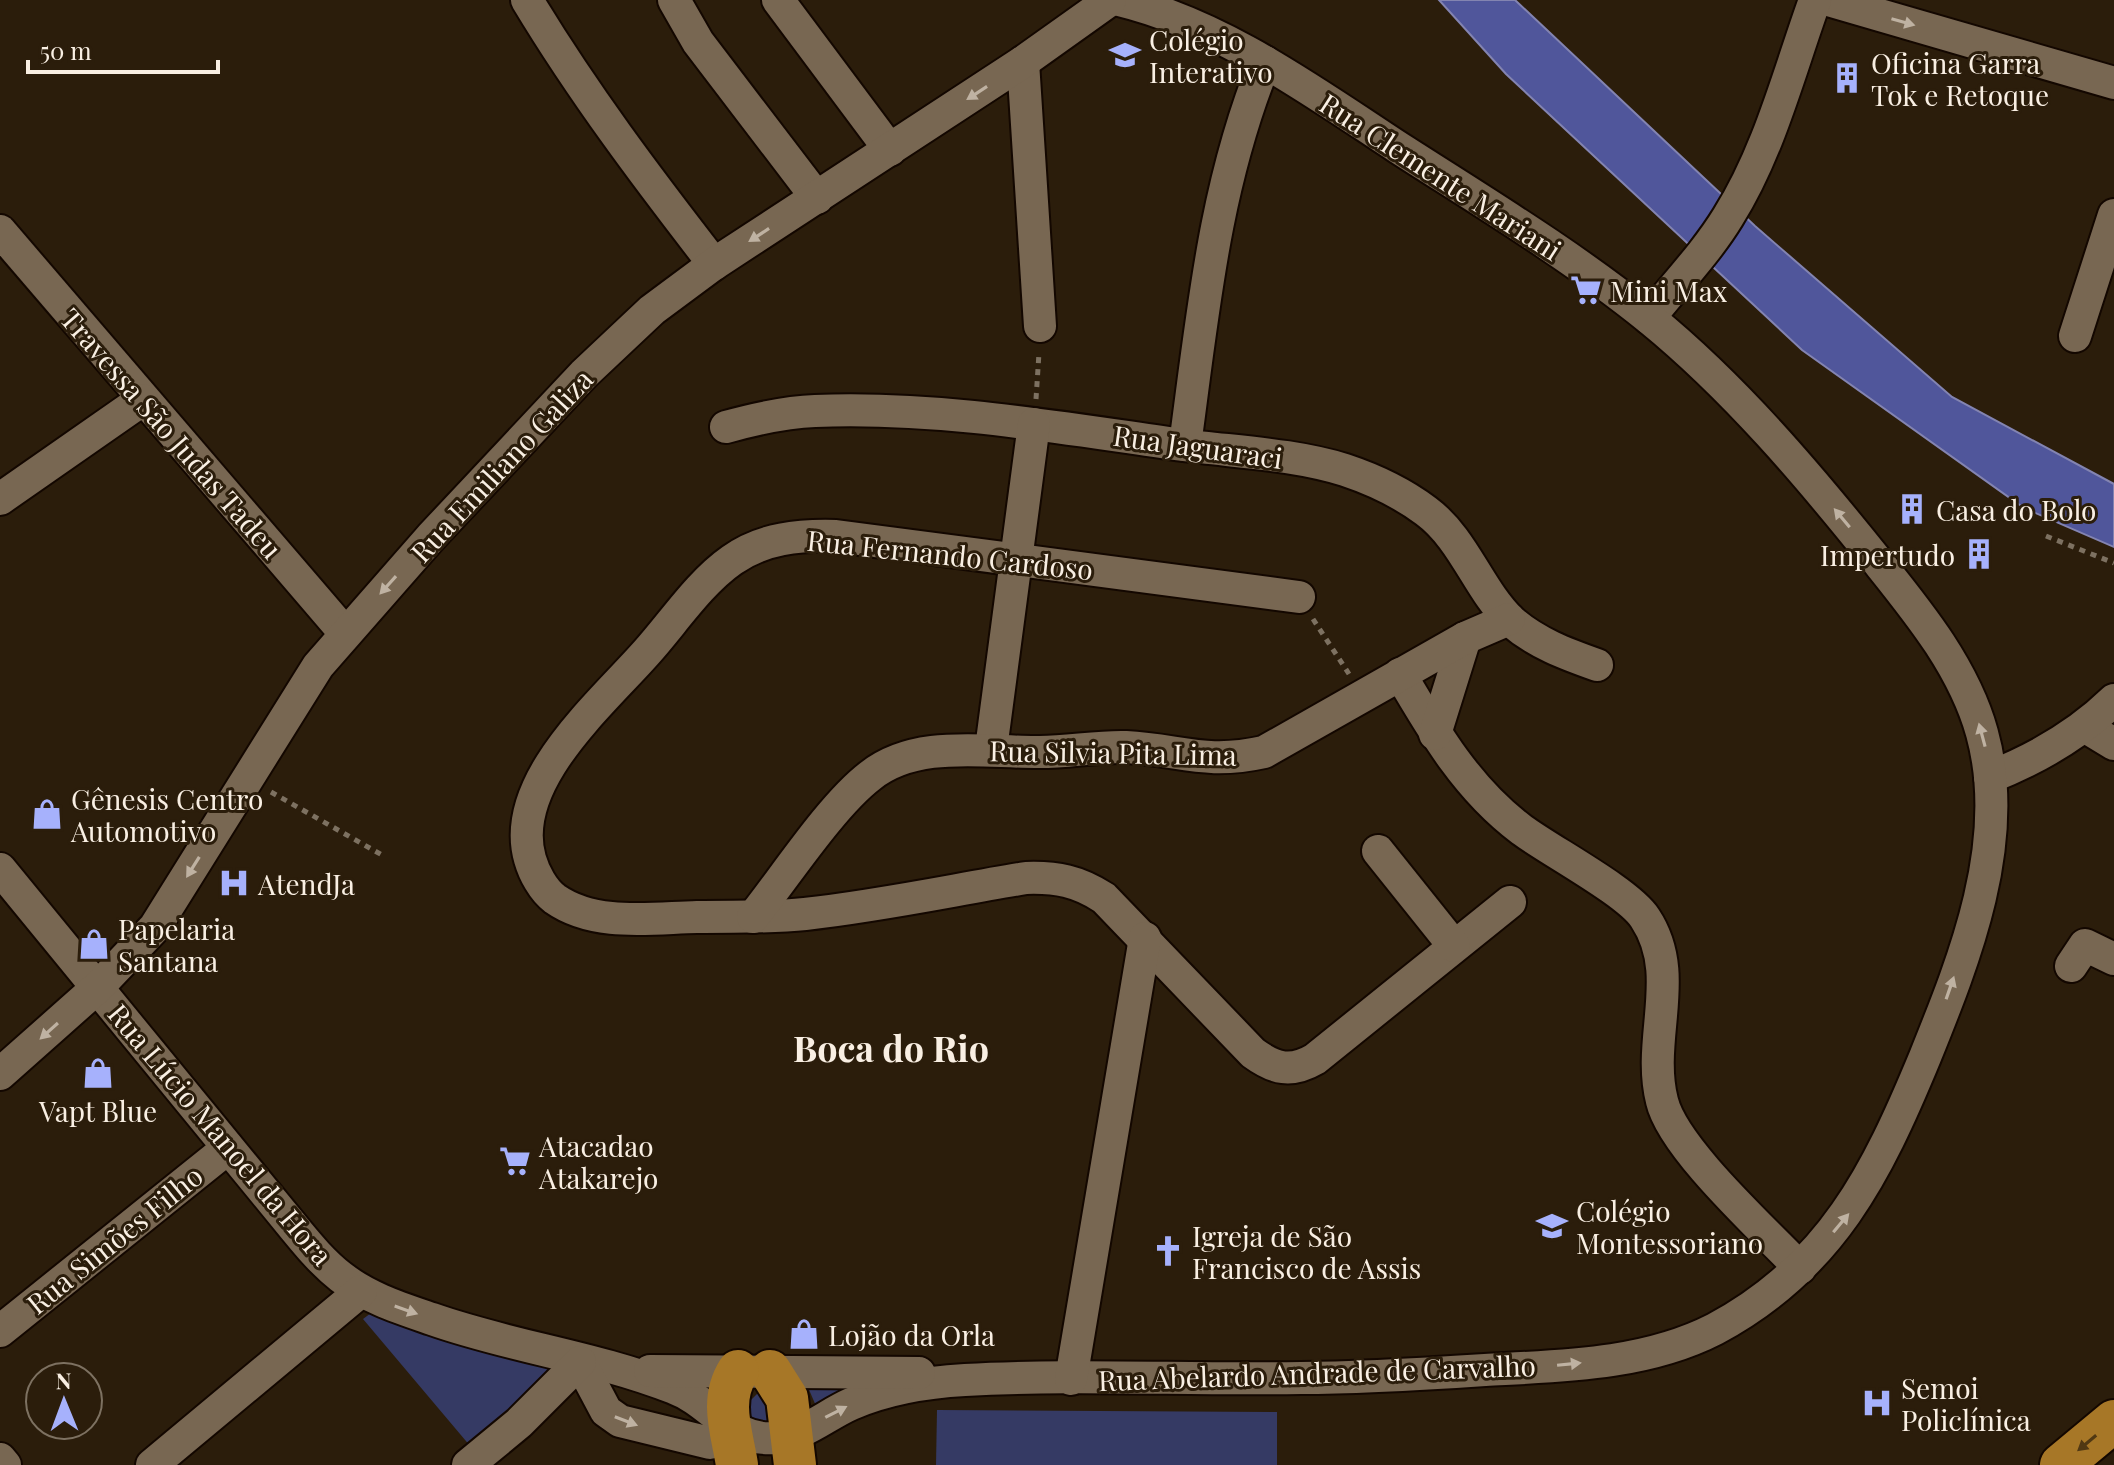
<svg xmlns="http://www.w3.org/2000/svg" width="2114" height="1465" viewBox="0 0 2114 1465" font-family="'Playfair Display',serif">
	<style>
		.green { fill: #353a64 }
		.water { fill: #50569b; stroke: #8384b1; stroke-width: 2 }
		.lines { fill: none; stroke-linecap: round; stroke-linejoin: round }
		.minor-casing { stroke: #130700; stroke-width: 36 }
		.major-casing { stroke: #130700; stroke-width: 46 }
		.path { stroke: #7d7161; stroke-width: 5; stroke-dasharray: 6 6; stroke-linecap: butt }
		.minor { stroke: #786752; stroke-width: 32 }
		.major { stroke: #a77727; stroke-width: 42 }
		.oneway { fill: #bfb2a2 }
		.oneway2 { fill: #503813 }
		.labels { text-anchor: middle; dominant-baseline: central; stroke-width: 6; stroke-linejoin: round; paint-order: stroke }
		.poi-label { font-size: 28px; fill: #f9efe3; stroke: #2b1d0b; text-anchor: start }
		.street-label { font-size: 28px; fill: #f9efe3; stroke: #2b1d0b }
		.district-label { font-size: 36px; font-weight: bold; fill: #f9efe3; stroke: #2b1d0b }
	</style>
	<rect width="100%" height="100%" fill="#2b1d0b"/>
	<g class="green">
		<path d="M371,1313L419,1333L550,1369L557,1375L471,1447L363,1319Z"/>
		<path d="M807,1385L861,1386L819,1413Z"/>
		<path d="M768,1392L771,1424L755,1422L749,1413V1402L757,1394Z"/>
		<path d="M937,1410L1277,1412V1465H936Z"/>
	</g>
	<path class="water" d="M1439,0H1515L1755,226L1952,397L2114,484V547L2024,508L1802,350L1506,74Z"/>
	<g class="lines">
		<defs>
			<g id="minor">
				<path d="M527,0C583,93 648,179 714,264"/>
				<path d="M674,0L698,42L817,198"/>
				<path d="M778,0L890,150"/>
				<path d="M1828,0L2114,83"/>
				<path d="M1023,62L1040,326"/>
				<path d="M0,231L345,633"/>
				<path d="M1649,318C1675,285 1706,253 1728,217C1769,152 1789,72 1815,0"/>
				<path d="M2075,336L2114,215"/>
				<path d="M726,427C755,419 784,412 815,411C938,406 1062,428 1183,445C1236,452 1294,454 1345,470C1372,479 1402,493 1426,511C1464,539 1478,589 1511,621C1536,643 1566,654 1597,665"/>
				<path d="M1185,445C1203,313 1214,187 1265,62"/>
				<path d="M0,499L142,400"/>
				<path d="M1299,597L836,536C799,535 763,538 732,560C699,583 673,623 646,653C600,705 508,783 530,859C534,873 543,890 555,899C595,927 651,918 697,917C733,916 769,918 805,914C879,906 953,890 1026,878C1057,877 1078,881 1104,898L1253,1053C1275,1069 1291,1073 1315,1059L1510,902"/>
				<path d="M1400,674C1434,732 1467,789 1522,830C1552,852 1628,892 1645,918C1683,975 1646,1038 1662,1101C1673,1148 1764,1230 1800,1268"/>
				<path d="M2086,727L2114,744"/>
				<path d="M1435,734L1465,638"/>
				<path d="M991,749L1034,424"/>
				<path d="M1990,777C2036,759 2078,735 2114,700"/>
				<path d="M1378,851L1454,946"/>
				<path d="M0,869L295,1229C309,1246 323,1263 341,1277C368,1298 400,1308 432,1319C511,1347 596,1357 674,1388C712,1402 731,1442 775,1438C803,1436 826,1415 851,1404C886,1389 927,1382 965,1380C1077,1374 1189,1380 1301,1378C1362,1378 1424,1374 1485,1370C1561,1366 1645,1365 1715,1329C1831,1267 1877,1173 1925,1057C1965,958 2012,841 1982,733C1964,668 1919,613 1878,562C1809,476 1735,388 1649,318C1571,255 1483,202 1399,148C1312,91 1222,25 1119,0"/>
				<path d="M753,917C785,877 831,806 870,776C915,740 981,752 1035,752C1065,753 1095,746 1126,747C1181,750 1205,765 1264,752L1465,638L1509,619"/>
				<path d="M2071,966L2085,945L2114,959"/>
				<path d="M0,1074L98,987L155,927L318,666L431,537L584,374L652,310L714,264L1023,62L1110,0"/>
				<path d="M0,1331L228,1148"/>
				<path d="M580,1362L606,1411L620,1421L710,1443L731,1430"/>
				<path d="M650,1371L919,1373"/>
				<path d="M1071,1379L1145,938"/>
				<path d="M0,1459L5,1465"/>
				<path d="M152,1465L361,1291"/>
				<path d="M468,1465L519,1423L580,1362"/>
			</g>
			<g id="major">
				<path d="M770,1371L787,1398L795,1465"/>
				<path d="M737,1465C732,1432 719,1401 738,1371"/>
				<path d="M2061,1465L2114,1421"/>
			</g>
		</defs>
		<use href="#minor" class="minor-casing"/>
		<use href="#major" class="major-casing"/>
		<g class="path">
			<path d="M1036,399L1039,353"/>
			<path d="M2046,536L2114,563"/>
			<path d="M1313,619L1349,674"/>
			<path d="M271,792L382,855"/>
		</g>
		<use href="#minor" class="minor"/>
		<use href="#major" class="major"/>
	</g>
	<defs><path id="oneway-solid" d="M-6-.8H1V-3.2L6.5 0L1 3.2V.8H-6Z" transform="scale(2)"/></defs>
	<g class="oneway">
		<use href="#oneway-solid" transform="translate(1903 22) rotate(16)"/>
		<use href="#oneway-solid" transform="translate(977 93) rotate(147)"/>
		<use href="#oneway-solid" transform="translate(759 235) rotate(147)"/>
		<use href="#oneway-solid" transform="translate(1842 518) rotate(-130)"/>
		<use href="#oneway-solid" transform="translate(388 585) rotate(132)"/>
		<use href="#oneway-solid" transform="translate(1982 735) rotate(-105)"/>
		<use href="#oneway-solid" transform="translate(193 867) rotate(122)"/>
		<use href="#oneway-solid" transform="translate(1950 988) rotate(-71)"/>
		<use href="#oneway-solid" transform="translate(49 1031) rotate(138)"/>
		<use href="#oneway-solid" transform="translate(1841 1223) rotate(-50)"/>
		<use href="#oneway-solid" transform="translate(406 1310) rotate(19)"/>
		<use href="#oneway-solid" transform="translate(1569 1364) rotate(-6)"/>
		<use href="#oneway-solid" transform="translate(836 1412) rotate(-27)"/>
		<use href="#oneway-solid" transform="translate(626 1421) rotate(21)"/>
	</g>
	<use class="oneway2" href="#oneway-solid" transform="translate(2087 1443) rotate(140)"/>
	<defs>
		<symbol id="school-bare" viewBox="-9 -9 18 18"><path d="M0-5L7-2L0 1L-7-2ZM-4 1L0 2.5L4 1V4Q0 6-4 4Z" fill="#a6b1fc" stroke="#2b1d0b" stroke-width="2.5" paint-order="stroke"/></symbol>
		<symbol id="building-bare" viewBox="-9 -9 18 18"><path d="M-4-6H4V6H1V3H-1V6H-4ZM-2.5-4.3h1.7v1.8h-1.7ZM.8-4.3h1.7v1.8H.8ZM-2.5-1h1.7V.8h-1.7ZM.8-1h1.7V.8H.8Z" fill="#a6b1fc" stroke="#2b1d0b" stroke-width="2.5" paint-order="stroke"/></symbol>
		<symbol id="supermarket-bare" viewBox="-9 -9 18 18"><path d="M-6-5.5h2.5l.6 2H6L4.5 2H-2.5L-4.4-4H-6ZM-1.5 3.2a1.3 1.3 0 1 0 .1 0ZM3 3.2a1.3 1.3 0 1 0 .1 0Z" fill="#a6b1fc" stroke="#2b1d0b" stroke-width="2.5" paint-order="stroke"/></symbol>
		<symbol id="shop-bare" viewBox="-9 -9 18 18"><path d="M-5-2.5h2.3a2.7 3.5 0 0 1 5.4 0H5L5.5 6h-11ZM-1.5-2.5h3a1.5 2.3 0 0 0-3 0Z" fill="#a6b1fc" stroke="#2b1d0b" stroke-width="2.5" paint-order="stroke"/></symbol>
		<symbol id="hospital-bare" viewBox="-9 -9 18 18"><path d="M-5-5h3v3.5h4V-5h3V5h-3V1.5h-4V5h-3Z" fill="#a6b1fc" stroke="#2b1d0b" stroke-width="2.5" paint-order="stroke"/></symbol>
		<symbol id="church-bare" viewBox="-9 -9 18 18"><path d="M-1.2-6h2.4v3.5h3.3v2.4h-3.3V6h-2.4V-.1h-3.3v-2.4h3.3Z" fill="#a6b1fc" stroke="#2b1d0b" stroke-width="2.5" paint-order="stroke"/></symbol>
	</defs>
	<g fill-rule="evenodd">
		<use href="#school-bare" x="1103" y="33" width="44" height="44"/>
		<use href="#building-bare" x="1825" y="56" width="44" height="44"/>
		<use href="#supermarket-bare" x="1564" y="268" width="44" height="44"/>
		<use href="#building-bare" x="1890" y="487" width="44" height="44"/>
		<use href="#building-bare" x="1957" y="532" width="44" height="44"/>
		<use href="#shop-bare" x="25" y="792" width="44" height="44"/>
		<use href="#hospital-bare" x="212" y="861" width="44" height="44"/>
		<use href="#shop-bare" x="72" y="922" width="44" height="44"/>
		<use href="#shop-bare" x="76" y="1051" width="44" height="44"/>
		<use href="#supermarket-bare" x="493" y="1139" width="44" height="44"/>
		<use href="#school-bare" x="1530" y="1204" width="44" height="44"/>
		<use href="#church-bare" x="1146" y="1229" width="44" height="44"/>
		<use href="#shop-bare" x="782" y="1312" width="44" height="44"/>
		<use href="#hospital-bare" x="1855" y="1381" width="44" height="44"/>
	</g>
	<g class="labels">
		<g class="poi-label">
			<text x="1149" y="39">Colégio<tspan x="1149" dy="32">Interativo</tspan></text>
			<text x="1871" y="62">Oficina Garra<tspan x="1871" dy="32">Tok e Retoque</tspan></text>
			<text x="1610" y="290">Mini Max</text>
			<text x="1936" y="509">Casa do Bolo</text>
			<text x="1955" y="554" text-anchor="end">Impertudo</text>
			<text x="71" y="798">Gênesis Centro<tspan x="71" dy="32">Automotivo</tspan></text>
			<text x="258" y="883">AtendJa</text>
			<text x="118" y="928">Papelaria<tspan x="118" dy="32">Santana</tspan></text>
			<text x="98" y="1110" text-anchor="middle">Vapt Blue</text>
			<text x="539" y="1145">Atacadao<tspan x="539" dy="32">Atakarejo</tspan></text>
			<text x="1576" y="1210">Colégio<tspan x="1576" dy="32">Montessoriano</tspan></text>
			<text x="1192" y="1235">Igreja de São<tspan x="1192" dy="32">Francisco de Assis</tspan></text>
			<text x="828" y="1334">Lojão da Orla</text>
			<text x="1901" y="1387">Semoi<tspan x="1901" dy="32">Policlínica</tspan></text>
		</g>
		<g class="street-label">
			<text transform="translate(1441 176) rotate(33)">Rua Clemente Mariani</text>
			<text transform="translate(172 433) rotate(49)">Travessa São Judas Tadeu</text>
			<text transform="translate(1198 446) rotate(8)">Rua Jaguaraci</text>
			<text transform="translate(501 465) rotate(-47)">Rua Emiliano Galiza</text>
			<text transform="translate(950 554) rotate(6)">Rua Fernando Cardoso</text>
			<text transform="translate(1113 752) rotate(1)">Rua Silvia Pita Lima</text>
			<text transform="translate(221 1134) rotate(50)">Rua Lúcio Manoel da Hora</text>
			<text transform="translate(114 1239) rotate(-39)">Rua Simões Filho</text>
			<text transform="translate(1317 1372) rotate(-2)">Rua Abelardo Andrade de Carvalho</text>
		</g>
		<g class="district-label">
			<text x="891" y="1047">Boca do Rio</text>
		</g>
	</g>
	<g transform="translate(64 1401) rotate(359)"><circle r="38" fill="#2b1d0b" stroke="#7d7161" stroke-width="2"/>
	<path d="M0-6L14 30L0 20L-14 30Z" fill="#a6b1fc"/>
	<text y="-12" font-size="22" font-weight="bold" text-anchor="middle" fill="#f9efe3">N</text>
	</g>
	<path d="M28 60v12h190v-12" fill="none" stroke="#f9efe3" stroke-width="4"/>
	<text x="40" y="60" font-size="24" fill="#f9efe3" stroke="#2b1d0b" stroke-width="6" paint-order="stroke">50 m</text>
</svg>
